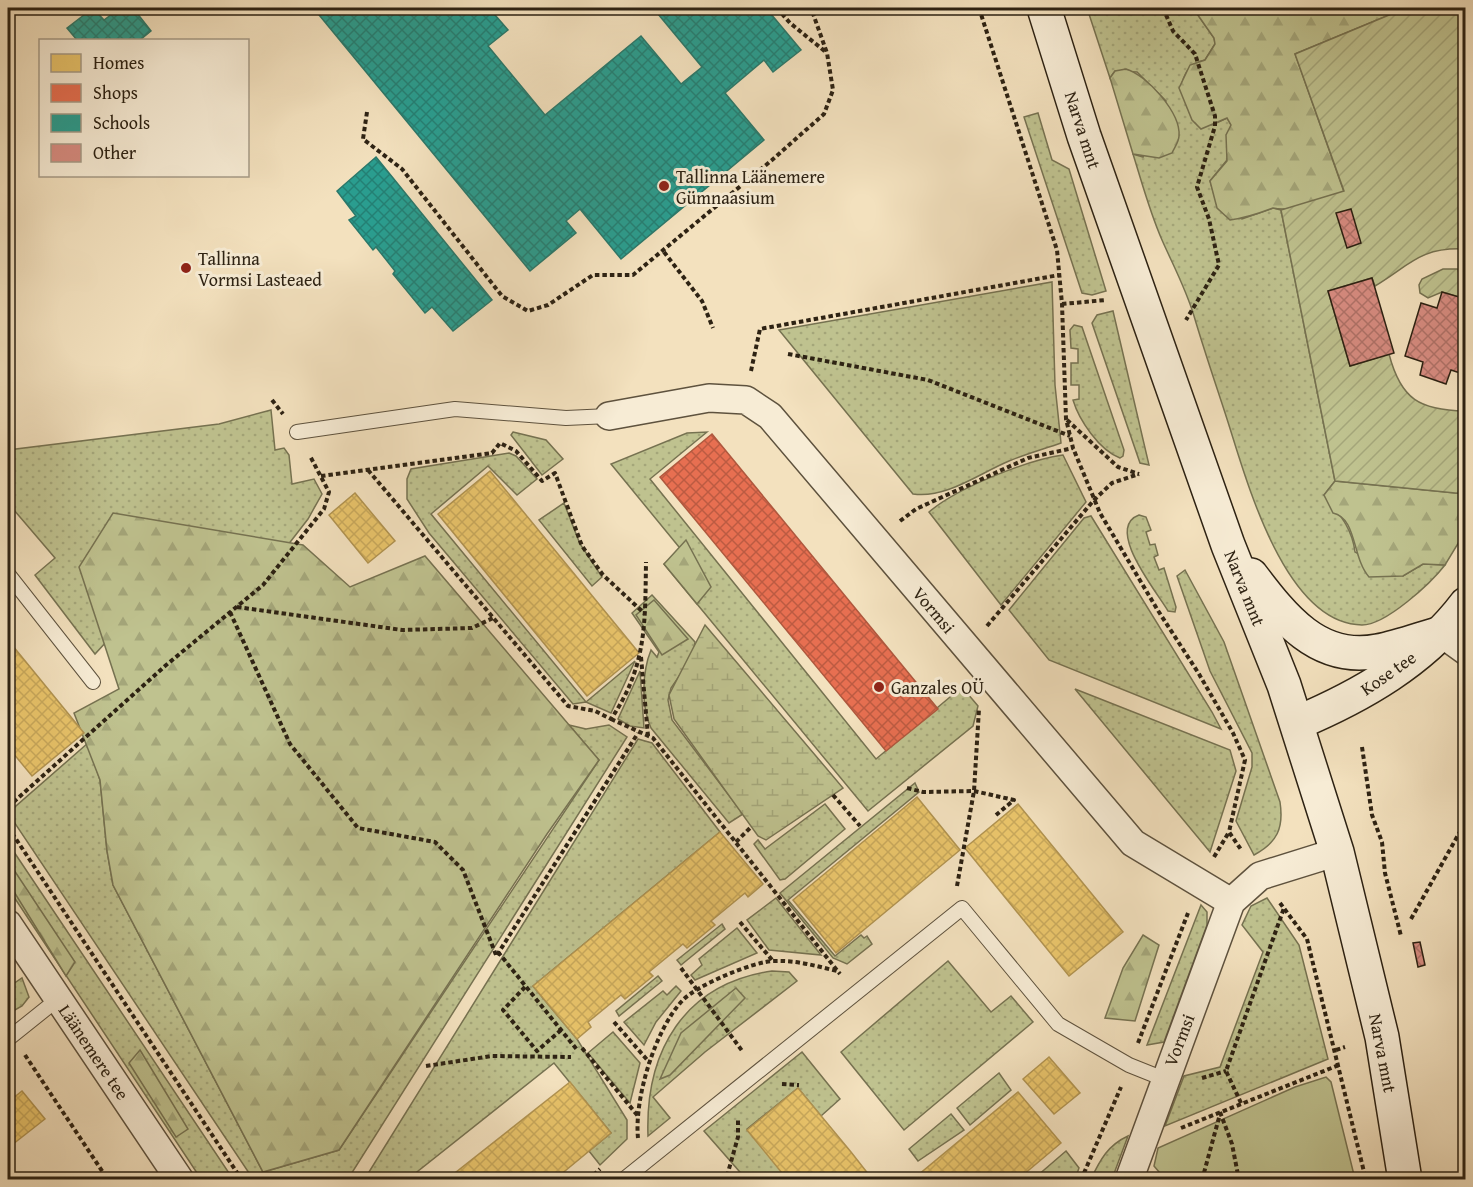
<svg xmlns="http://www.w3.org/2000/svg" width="1473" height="1187" viewBox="0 0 1473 1187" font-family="'Gentium Book Plus',serif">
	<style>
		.grass { fill: url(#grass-dots); stroke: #767251; stroke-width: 1.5 }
		.forest { fill: url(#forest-firs); stroke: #767251; stroke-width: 1.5 }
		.wetland { fill: url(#wetland-marsh); stroke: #767251; stroke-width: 1.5 }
		.park { fill: #bfc28f; stroke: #767251; stroke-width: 1.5 }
		.garden { fill: url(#garden-furrows); stroke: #767251; stroke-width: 1.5 }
		.homes { fill: url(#homes-cross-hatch); stroke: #b19350; stroke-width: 1.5 }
		.shops { fill: url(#shops-cross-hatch); stroke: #af583e; stroke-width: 1.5 }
		.schools { fill: url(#schools-cross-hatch); stroke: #2b786a; stroke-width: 1.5 }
		.building { fill: url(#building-cross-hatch); stroke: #2d2213; stroke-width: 1.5 }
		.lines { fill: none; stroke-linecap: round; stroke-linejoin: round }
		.lane-casing { stroke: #5e523e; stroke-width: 16 }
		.street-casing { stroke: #5e523e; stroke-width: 30 }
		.secondary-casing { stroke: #2d2213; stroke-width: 36 }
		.path { stroke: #2d2213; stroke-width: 4; stroke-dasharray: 4.5 3; stroke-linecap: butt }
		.lane { stroke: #f7ecd5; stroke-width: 14 }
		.street { stroke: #f7ecd5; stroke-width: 27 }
		.secondary { stroke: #f7ecd5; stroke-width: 33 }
		.poi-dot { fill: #8f2418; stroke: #f7ecd5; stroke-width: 2 }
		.labels { text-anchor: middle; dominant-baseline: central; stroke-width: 6; stroke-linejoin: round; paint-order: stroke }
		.street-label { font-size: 18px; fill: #2d2213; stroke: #f7ecd5 }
		.poi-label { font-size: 18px; fill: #2d2213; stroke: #f7ecd5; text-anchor: start }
	</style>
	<defs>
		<pattern id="grass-dots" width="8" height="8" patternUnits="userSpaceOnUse" patternTransform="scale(1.5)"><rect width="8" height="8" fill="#bfc28f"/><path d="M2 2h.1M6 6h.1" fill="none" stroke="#a4a67a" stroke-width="1.8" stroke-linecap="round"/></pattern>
		<pattern id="forest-firs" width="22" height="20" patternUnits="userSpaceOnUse" patternTransform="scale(1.5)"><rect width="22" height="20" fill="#bfc28f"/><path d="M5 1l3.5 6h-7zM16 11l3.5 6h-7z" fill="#a4a67a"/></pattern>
		<pattern id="wetland-marsh" width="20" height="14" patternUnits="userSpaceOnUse" patternTransform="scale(1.5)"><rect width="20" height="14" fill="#bfc28f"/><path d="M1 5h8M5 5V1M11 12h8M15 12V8" fill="none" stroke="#a4a67a"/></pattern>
		<pattern id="garden-furrows" width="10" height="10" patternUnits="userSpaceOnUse" patternTransform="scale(1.5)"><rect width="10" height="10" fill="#bfc28f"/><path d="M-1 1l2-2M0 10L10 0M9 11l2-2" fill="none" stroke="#a4a67a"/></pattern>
		<pattern id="homes-cross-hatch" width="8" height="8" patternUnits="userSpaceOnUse" patternTransform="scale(1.5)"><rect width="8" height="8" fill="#e9c46a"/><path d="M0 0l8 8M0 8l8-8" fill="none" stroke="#c8a85b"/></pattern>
		<pattern id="shops-cross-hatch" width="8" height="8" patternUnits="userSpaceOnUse" patternTransform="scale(1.5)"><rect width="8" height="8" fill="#e76f51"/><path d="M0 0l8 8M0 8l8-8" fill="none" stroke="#bc5b42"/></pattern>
		<pattern id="schools-cross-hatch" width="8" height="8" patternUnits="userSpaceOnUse" patternTransform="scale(1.5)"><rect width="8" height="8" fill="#2a9d8f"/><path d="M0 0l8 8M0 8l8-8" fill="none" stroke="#248074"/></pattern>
		<pattern id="building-cross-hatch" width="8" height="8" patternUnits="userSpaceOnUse" patternTransform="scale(1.5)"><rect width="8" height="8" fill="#d78c81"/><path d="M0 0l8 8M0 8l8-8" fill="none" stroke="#af7268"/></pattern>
	</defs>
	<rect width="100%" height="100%" fill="#f3e1be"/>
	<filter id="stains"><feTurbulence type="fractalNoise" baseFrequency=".00333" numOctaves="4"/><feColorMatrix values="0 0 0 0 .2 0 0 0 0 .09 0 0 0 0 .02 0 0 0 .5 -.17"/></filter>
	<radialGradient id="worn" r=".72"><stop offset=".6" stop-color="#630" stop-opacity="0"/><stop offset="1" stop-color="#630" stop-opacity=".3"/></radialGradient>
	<g class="grass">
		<path d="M1087,8H1193L1214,38L1215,44L1205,60C1192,63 1186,69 1182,83L1212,125L1227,118L1231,125L1227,160L1210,181L1218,208L1242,219L1273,208L1281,210L1335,481L1324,495C1339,514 1352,527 1355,552L1403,576L1423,564L1445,565C1431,583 1386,625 1362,625C1284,624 1246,478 1227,419C1216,385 1204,350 1194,316C1186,289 1173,265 1162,240C1150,213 1142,183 1133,154L1143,157L1166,101L1137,72L1115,71L1110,78Z"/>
		<path d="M1038,113L1052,160L1069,169L1106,291L1092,295L1082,293L1024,117Z"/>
		<path d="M1052,282L1055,385L1061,443C1044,449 1026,454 1009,461C980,473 946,499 913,494L779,330Z"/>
		<path d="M1113,311L1149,465L1140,463L1092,323L1097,315Z"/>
		<path d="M1074,325L1082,327L1124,450L1123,456L1120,458C1099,450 1079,420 1073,400L1079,399V385H1071V363H1078V349L1071,348L1070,330Z"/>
		<path d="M271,410L275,450L284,448L289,455L292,484L314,479L322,494L308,519L260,581L120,627L95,654L35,575L55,558L8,503V450L219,424Z"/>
		<path d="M513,432L546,440L563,459L542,475L511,435Z"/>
		<path d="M707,432L650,479L876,759L962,687L978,706L973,726L868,811L664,564L685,547H679L611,464L687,433Z"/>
		<path d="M509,453L516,456L537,479L517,495L488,466L431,514L586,702L635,661L611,713L586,702L573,704L429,533L407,499V479L411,469Z"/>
		<path d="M1063,455L1086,502L1001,605L929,512C957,488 1027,460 1063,455Z"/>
		<path d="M564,503L580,544L602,577L592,586L539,520Z"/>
		<path d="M1139,515L1146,517L1151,530L1146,532L1150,545L1155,544L1158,555L1154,557L1159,570L1164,568L1176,607L1175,612L1168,611C1157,592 1104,528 1139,515Z"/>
		<path d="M1091,516L1212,712L1221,729L1049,660L1009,610L1084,518Z"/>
		<path d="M1185,570L1224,642L1280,802C1284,828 1277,843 1254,855L1236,821L1252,767V753L1210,671L1177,576Z"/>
		<path d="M652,595L695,642L693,656L671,688L668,700L672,720L743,814L729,823L651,728C641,707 642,672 651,650L657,657L659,652L632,613Z"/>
		<path d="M640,671L644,728L630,726L618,719Z"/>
		<path d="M1075,689L1230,750L1236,771L1210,852Z"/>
		<path d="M569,725L586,729L609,725L627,737L348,1179H253L8,813L88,743L100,780L107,851L113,885L263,1172L339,1150L599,760Z"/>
		<path d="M638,739L652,743L720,832L533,986L577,1039L627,1120V1139L600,1165L589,1151L611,1133L554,1063L408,1179L364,1180Z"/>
		<path d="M915,783L919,792L788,900L835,956L861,935L864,938L867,936L872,944L847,964L833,958L780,893Z"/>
		<path d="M825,804L845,829L785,879L780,880L754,844L758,840L765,849Z"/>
		<path d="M8,843L233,1179H201L8,888Z"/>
		<path d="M776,898L821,955L769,950L747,920Z"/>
		<path d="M1267,898L1299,945L1328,1059L1165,1126L1184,1076L1220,1067L1263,952L1242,925L1251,906Z"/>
		<path d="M1201,905L1207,912V925L1164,1042L1147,1045Z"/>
		<path d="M722,924L725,929L681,965L677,960Z"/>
		<path d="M737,928L757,953L695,980L691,975L702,965L699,959Z"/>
		<path d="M948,961L991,1012L1011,996L1033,1022L904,1130L841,1052Z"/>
		<path d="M772,971L789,972L797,981L705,1052L653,1097L670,1118L648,1136C645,1051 684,984 772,971Z"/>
		<path d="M658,976L662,981L619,1016L616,1011Z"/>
		<path d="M22,978L29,997L22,1006L8,1014V983L10,986Z"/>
		<path d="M676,986L681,991L656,1022L644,1045L624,1022L663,991L667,995Z"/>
		<path d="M613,1032L640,1063L630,1103L588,1053Z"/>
		<path d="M802,1052L840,1099L821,1116L798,1088L747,1129L788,1179H746L704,1131Z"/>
		<path d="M999,1073L1011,1090L970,1125L957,1108Z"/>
		<path d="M951,1114L964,1130L918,1161L909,1149Z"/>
		<path d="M1128,1136L1112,1179H1091C1100,1160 1108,1145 1128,1136Z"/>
		<path d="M1066,1151L1079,1168L1075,1179H1040L1037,1176Z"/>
	</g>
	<g class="forest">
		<path d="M1193,8H1406L1295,54L1344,192C1324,198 1295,213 1273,208C1260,213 1246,218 1230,220L1217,208L1210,181L1227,161L1226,135L1231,125L1227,118L1201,129L1192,120L1179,88L1190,65L1205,60L1215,44L1214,38Z"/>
		<path d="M1126,69C1147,75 1181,113 1179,136C1179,142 1174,148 1172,153L1159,158L1133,154L1110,78L1115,71Z"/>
		<path d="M1335,481L1465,494V532L1445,565L1423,564L1403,576L1369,577C1352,558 1357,518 1333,513L1324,495Z"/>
		<path d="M113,513L303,545L350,587L425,556L599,760L547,834L339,1150L263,1172L113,885L107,851L100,780L74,713L119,689L79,567Z"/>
		<path d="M686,540L711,587L697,604L664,564Z"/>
		<path d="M654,600L688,639L662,655L636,615Z"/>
		<path d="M8,861L75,962L66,976L8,882Z"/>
		<path d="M1143,935L1159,945L1135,1021L1105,1018L1123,968Z"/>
		<path d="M736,988L745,998L670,1075L660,1079L681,1033Z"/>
		<path d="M140,1050L188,1129L176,1137L129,1063Z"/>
	</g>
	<path class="wetland" d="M705,625L843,788L766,840L758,836L674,719L669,695Z"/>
	<path class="park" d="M1326,1077L1331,1082L1355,1179H1165L1154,1166L1158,1148L1295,1087Z"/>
	<g class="garden">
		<path d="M1406,8H1465V249C1420,247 1410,265 1375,286L1372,278L1328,291L1350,366L1389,354C1401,400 1420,410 1465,411V494L1335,481L1281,210L1344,191L1295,54Z"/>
		<path d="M1443,269H1458L1461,285L1459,297L1442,292L1428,298L1420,293L1419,285L1422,279Z"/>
	</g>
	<g class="homes">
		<path d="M490,471L639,653L587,696L438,514Z"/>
		<path d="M355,493L395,541L368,563L329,515Z"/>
		<path d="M8,640L84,733L32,776L8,747Z"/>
		<path d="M917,797L960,850L836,953L793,900Z"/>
		<path d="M1018,804L1123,932L1069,976L965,848Z"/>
		<path d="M720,832L763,884L748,897L745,893L711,921L715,925L687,948L683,944L649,972L653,976L625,999L621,995L588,1022L591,1027L577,1039L533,986Z"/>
		<path d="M1049,1057L1080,1093L1054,1114L1023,1079Z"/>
		<path d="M570,1082L611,1133L554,1180H446Z"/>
		<path d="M798,1088L851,1152L873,1180H788L782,1173L747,1130Z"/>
		<path d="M22,1091L45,1119L8,1148V1102Z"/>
		<path d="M1018,1092L1061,1143L1017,1180H912Z"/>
	</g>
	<path class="shops" d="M712,434L938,709L886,751L660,477Z"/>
	<g class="schools">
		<path d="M93,8L104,20L120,8H133L151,31L140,40H77L67,28Z"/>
		<path d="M317,8H489L508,30L488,46L545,115L641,36L681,84L702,67L653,8H766L801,50L773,72L764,60L725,93L764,140L621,259L580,209L566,221L576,233L530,271L315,10Z"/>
		<path d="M376,157L492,300L453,331L432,307L425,313L393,274L395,271L376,247L373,250L349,220L356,216L337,191Z"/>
	</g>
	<g class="building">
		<path d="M1351,209L1361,243L1347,248L1336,213Z"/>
		<path d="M1372,278L1394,353L1350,366L1328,291Z"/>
		<path d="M1442,292L1466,299V375L1451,370L1446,384L1420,375L1423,362L1405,356L1421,303L1437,308Z"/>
		<path d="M1420,942L1425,965L1418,967L1413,943Z"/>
	</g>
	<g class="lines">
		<defs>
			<g id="lane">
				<path d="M297,432L455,409L566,418L609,416"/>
				<path d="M8,574L93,682"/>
				<path d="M8,1039L58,999"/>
				<path d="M623,1180L962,908L1058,1024L1129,1065L1164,1079"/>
			</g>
			<g id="street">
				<path d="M609,416L709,398L746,400L770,416L1133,843L1231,902"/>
				<path d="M1441,633L1466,651"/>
				<path d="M8,924L180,1180"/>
				<path d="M1129,1180L1231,902L1260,876L1337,852"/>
			</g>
			<g id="secondary">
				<path d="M1044,8L1084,136L1228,545L1284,685L1337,852L1382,1037L1405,1180"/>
				<path d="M1251,575C1283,617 1318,663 1378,651C1399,647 1420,639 1441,633"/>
				<path d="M1297,723C1361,696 1423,661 1466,604"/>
			</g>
		</defs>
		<use href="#lane" class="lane-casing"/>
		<use href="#street" class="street-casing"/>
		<use href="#secondary" class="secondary-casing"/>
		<g class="path">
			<path d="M777,8L790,23L827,53"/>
			<path d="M979,8L1057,250L1062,304L1066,419L1073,448L1100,513L1157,609L1199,674L1233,733L1245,760L1229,832L1242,851"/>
			<path d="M1163,8L1173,31L1195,54L1215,116V126L1197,187L1209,219L1219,265L1186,320"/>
			<path d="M367,112L363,139L402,169L502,296L528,311L548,305L593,275H633L772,160L824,114L833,90L827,53L811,8"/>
			<path d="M664,252L702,301L713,328"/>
			<path d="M1062,304L1106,300"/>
			<path d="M788,354L928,380L1070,436"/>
			<path d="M751,371L760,329L1059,275"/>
			<path d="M272,400L283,414"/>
			<path d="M1067,420L1118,467L1139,474"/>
			<path d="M368,470L568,706L595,711L611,719C647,666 645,623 646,562"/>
			<path d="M321,476L492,453L500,443L516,451L542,481L555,473L582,546L603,575L645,614"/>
			<path d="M900,521L916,509L1028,458L1073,448"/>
			<path d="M237,607L402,630L472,628L493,618"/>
			<path d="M230,612L290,744L358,828L435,842L463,870L496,955"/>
			<path d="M987,626L1094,500L1112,483L1139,474"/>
			<path d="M641,657L648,736"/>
			<path d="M611,719L653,738L840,974"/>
			<path d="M1362,747L1372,815L1382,842L1385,873L1401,936"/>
			<path d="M907,788L923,792L974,791L1014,800L996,815"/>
			<path d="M833,795L860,826"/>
			<path d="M8,807L165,666L263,585L324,509L329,492L310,456"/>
			<path d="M8,827L242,1180"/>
			<path d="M736,842L750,828"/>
			<path d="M1214,857L1229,832"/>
			<path d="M957,886L974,791L979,709"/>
			<path d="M1280,903L1307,939L1366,1180"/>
			<path d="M1411,919L1466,821"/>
			<path d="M740,922L773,961"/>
			<path d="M498,952L578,1051"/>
			<path d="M497,955L638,733"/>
			<path d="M681,968L743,1052"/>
			<path d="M525,987L503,1010L537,1051L561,1030"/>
			<path d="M614,1022L650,1063"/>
			<path d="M1138,1043L1188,913"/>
			<path d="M582,1048L638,1116"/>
			<path d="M1336,1050L1345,1047"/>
			<path d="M25,1055L108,1180"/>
			<path d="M426,1066L492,1056L571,1057"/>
			<path d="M1202,1078L1226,1071"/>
			<path d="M782,1084L799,1085"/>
			<path d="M1241,1103L1226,1071L1284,908"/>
			<path d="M1220,1112L1232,1144L1239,1180"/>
			<path d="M1181,1128L1339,1065"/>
			<path d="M638,1138C634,1099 655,1030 682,1001C695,986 754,961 774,961C796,960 816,966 837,971"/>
			<path d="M727,1176L738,1137V1118"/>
			<path d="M588,1180L600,1169"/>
			<path d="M1081,1180L1121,1087"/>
			<path d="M1202,1180L1220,1114"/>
		</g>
		<use href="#lane" class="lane"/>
		<use href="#street" class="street"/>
		<use href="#secondary" class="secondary"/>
	</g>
	<g class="poi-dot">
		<circle cx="664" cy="186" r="6"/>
		<circle cx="186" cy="268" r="6"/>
		<circle cx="879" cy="687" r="6"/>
	</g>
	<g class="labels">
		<g class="street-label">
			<text transform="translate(1083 130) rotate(72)">Narva mnt</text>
			<text transform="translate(1245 588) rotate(68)">Narva mnt</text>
			<text transform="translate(934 610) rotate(50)">Vormsi</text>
			<text transform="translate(1388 673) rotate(-35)">Kose tee</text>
			<text transform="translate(1179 1040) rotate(-69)">Vormsi</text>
			<text transform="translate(94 1052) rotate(56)">Läänemere tee</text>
			<text transform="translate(1383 1053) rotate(79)">Narva mnt</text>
		</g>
		<g class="poi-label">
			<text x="676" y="176">Tallinna Läänemere<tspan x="676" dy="21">Gümnaasium</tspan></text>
			<text x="198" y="258">Tallinna<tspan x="198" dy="21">Vormsi Lasteaed</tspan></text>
			<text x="891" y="687">Ganzales OÜ</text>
		</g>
	</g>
	<rect width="1473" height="1187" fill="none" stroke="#f3e1be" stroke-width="30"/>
	<rect x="9" y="9" width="1455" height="1169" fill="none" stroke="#2d2213" stroke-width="3"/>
	<rect x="15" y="15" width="1443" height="1157" fill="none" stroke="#2d2213" stroke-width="1.5"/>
	<rect x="39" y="39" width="210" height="138" fill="#f7ecd5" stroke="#a69b87" stroke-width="1.5"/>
	<rect x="51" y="54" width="30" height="18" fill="#e9c46a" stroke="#a69b87" stroke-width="1.5"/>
	<text x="93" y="69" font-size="18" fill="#2d2213">Homes</text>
	<rect x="51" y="84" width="30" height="18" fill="#e76f51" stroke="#a69b87" stroke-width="1.5"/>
	<text x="93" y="99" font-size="18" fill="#2d2213">Shops</text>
	<rect x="51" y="114" width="30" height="18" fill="#2a9d8f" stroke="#a69b87" stroke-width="1.5"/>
	<text x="93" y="129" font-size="18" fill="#2d2213">Schools</text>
	<rect x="51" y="144" width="30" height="18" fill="#d78c81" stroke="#a69b87" stroke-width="1.5"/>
	<text x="93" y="159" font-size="18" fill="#2d2213">Other</text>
	<rect width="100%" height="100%" filter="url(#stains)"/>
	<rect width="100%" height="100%" fill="url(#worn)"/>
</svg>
